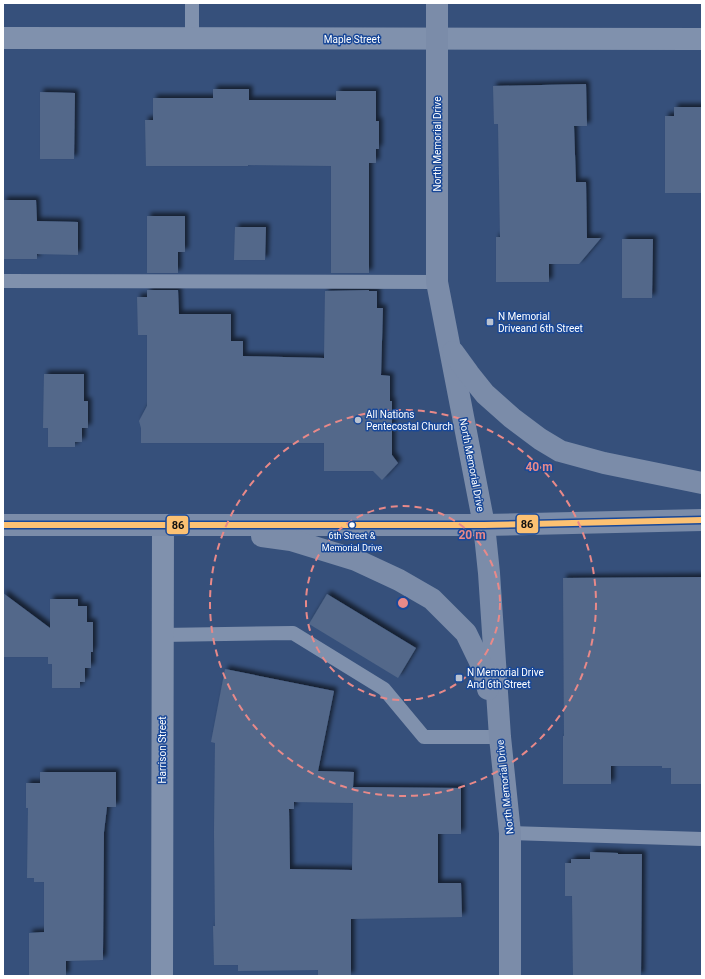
<svg xmlns="http://www.w3.org/2000/svg" width="705" height="979" viewBox="0 0 705 979" font-family="Roboto,sans-serif">
	<style>
		.building { fill: #53688a; fill-rule: evenodd; filter: url(#shadow) }
		.lines { fill: none; stroke-linecap: round; stroke-linejoin: round }
		.lane { stroke: #8091ad; stroke-width: 14 }
		.street { stroke: #8091ad; stroke-width: 22 }
		.secondary { stroke: #7b8ca9; stroke-width: 22 }
		.bus-1-casing { stroke: #194898; stroke-width: 9 }
		.bus-1 { stroke: #fcc173; stroke-width: 6 }
		.ring { fill: none; stroke: #e88989; stroke-width: 2; stroke-dasharray: 7 5 }
		.poi-dot { fill: #b9c2d1; stroke: #194898; stroke-width: 1.5 }
		.bus-dot { fill: #fff; stroke: #194898; stroke-width: 1.5 }
		.labels { text-anchor: middle; dominant-baseline: central; stroke-width: 3; stroke-linejoin: round; paint-order: stroke }
		.bus-label { font-size: 9px; fill: #fff; stroke: #194898 }
		.street-label { font-size: 10px; fill: #fff; stroke: #194898 }
		.poi-label { font-size: 10px; fill: #fff; stroke: #194898; text-anchor: start }
		.centre { fill: #e88989; stroke: #194898; stroke-width: 2 }
		.ring-label { font-size: 12px; text-anchor: middle; font-weight: bold; fill: #e88989; stroke: #194898; stroke-width: 3; stroke-linejoin: round; paint-order: stroke }
		.line-badge { stroke: #194898; stroke-width: 1.5 }
		.pale-badge-label { font-size: 11px; text-anchor: middle; font-weight: bold; fill: #111 }
	</style>
	<defs>
		<filter id="shadow"><feDropShadow dx="3.5" dy="-3.5" stdDeviation="2" flood-color="#0009"/></filter>
	</defs>
	<rect width="100%" height="100%" fill="#36507b"/>
	<g class="building">
		<path d="M586,84L587,126H574L576,182H586L587,238H601L579,264H549V282H496V237H500L498,124H494L493,86Z"/>
		<path d="M213,89H249V100H336V91H376V121H379V149H376V163H369V273H331V166L248,165V166H146L145,120H153V98H213Z"/>
		<path d="M40,92L75,93L74,159H40Z"/>
		<path d="M674,107H702V193H665V116H674Z"/>
		<path d="M3,200H36L37,221L78,222V255L37,254V259H3Z"/>
		<path d="M147,216H185V252H178V273H147Z"/>
		<path d="M235,227H266L265,260H234Z"/>
		<path d="M622,239H653L652,298H622Z"/>
		<path d="M147,290H178L179,314H231V341H243V356L324,358L325,291L369,290V291H377V308H383L381,375L390,376V401H392V455L398,463L382,480L373,471H324V443H141V428L139,421L147,406V335H138L137,297H147Z"/>
		<path d="M44,374H84V401H88V428H82V442H75V447H48V428H43Z"/>
		<path d="M702,577V784H671V768H662V766H611V784H563V736H564L563,578Z"/>
		<path d="M3,593L50,628V599H78V606H87V622H93V652H91V668H85V682H80V688H52V664H48V657H3Z"/>
		<path d="M327,594L416,648L398,678L309,624Z"/>
		<path d="M225,669L334,691L318,771L354,772L353,787L461,788V834H438V883H461L462,917L351,919V976H318V970L238,971V965H214L213,926H215L214,832L215,743L211,742ZM294,802L353,803L352,870L290,869L289,809H294Z"/>
		<path d="M40,772H116V807H107L104,832L103,952V960L66,961V976H29V933L44,932V882H34V878H27L28,808H26V783H40Z"/>
		<path d="M590,852L618,853V854H642L641,976H573L572,896H565V863H571V859H590Z"/>
	</g>
	<g class="lines">
		<g class="lane">
			<path d="M192,3V38"/>
			<path d="M3,281L437,282"/>
			<path d="M162,635L293,633L384,689L424,737H500"/>
			<path d="M510,833L702,839"/>
		</g>
		<g class="street">
			<path d="M3,38L702,39"/>
			<path d="M162,976L163,525"/>
		</g>
		<g class="secondary">
			<path d="M437,3V282L484,525L489,573L500,737L510,833V976"/>
			<path d="M453,352L469,374L485,394L512,418L540,439L560,451L604,463L702,483"/>
			<path d="M3,525H484L702,520"/>
			<path d="M262,536L291,540L356,560L399,580L432,599L466,633L483,668L488,689"/>
		</g>
		<defs>
			<path id="bus-1" d="M3,525H484L702,520"/>
		</defs>
		<use href="#bus-1" class="bus-1-casing"/>
		<use href="#bus-1" class="bus-1"/>
	</g>
	<g class="ring">
		<circle cx="403" cy="603" r="97"/>
		<circle cx="403" cy="603" r="193"/>
	</g>
	<g class="poi-dot">
		<rect x="486" y="318" width="8" height="8" rx="2"/>
		<circle cx="358" cy="420" r="4"/>
		<rect x="455" y="674" width="8" height="8" rx="2"/>
	</g>
	<circle class="bus-dot" cx="352" cy="525" r="3.5"/>
	<g class="labels">
		<g class="bus-label">
			<text x="352" y="536">6th Street &amp;<tspan x="352" dy="12">Memorial Drive</tspan></text>
		</g>
		<g class="street-label">
			<text x="352" y="39">Maple Street</text>
			<text transform="translate(437 144) rotate(-90)">North Memorial Drive</text>
			<text transform="translate(472 465) rotate(79)">North Memorial Drive</text>
			<text transform="translate(162 750) rotate(-90)">Harrison Street</text>
			<text transform="translate(505 787) rotate(-96)">North Memorial Drive</text>
		</g>
		<g class="poi-label">
			<text x="498" y="316">N Memorial<tspan x="498" dy="12">Driveand 6th Street</tspan></text>
			<text x="366" y="414">All Nations<tspan x="366" dy="12">Pentecostal Church</tspan></text>
			<text x="467" y="672">N Memorial Drive<tspan x="467" dy="12">And 6th Street</tspan></text>
		</g>
	</g>
	<circle cx="403" cy="603" r="6" class="centre"/>
	<g class="ring-label">
		<text x="539" y="471">40 m</text>
		<text x="472" y="539">20 m</text>
	</g>
	<g class="line-badge">
		<rect x="516" y="514" width="23" height="20" rx="4" fill="#fcc173"/>
		<rect x="166" y="515" width="23" height="20" rx="4" fill="#fcc173"/>
	</g>
	<g class="pale-badge-label">
		<text x="527" y="528">86</text>
		<text x="178" y="529">86</text>
	</g>
	<rect width="705" height="979" fill="none" stroke="#ffffff" stroke-width="8"/>
</svg>
